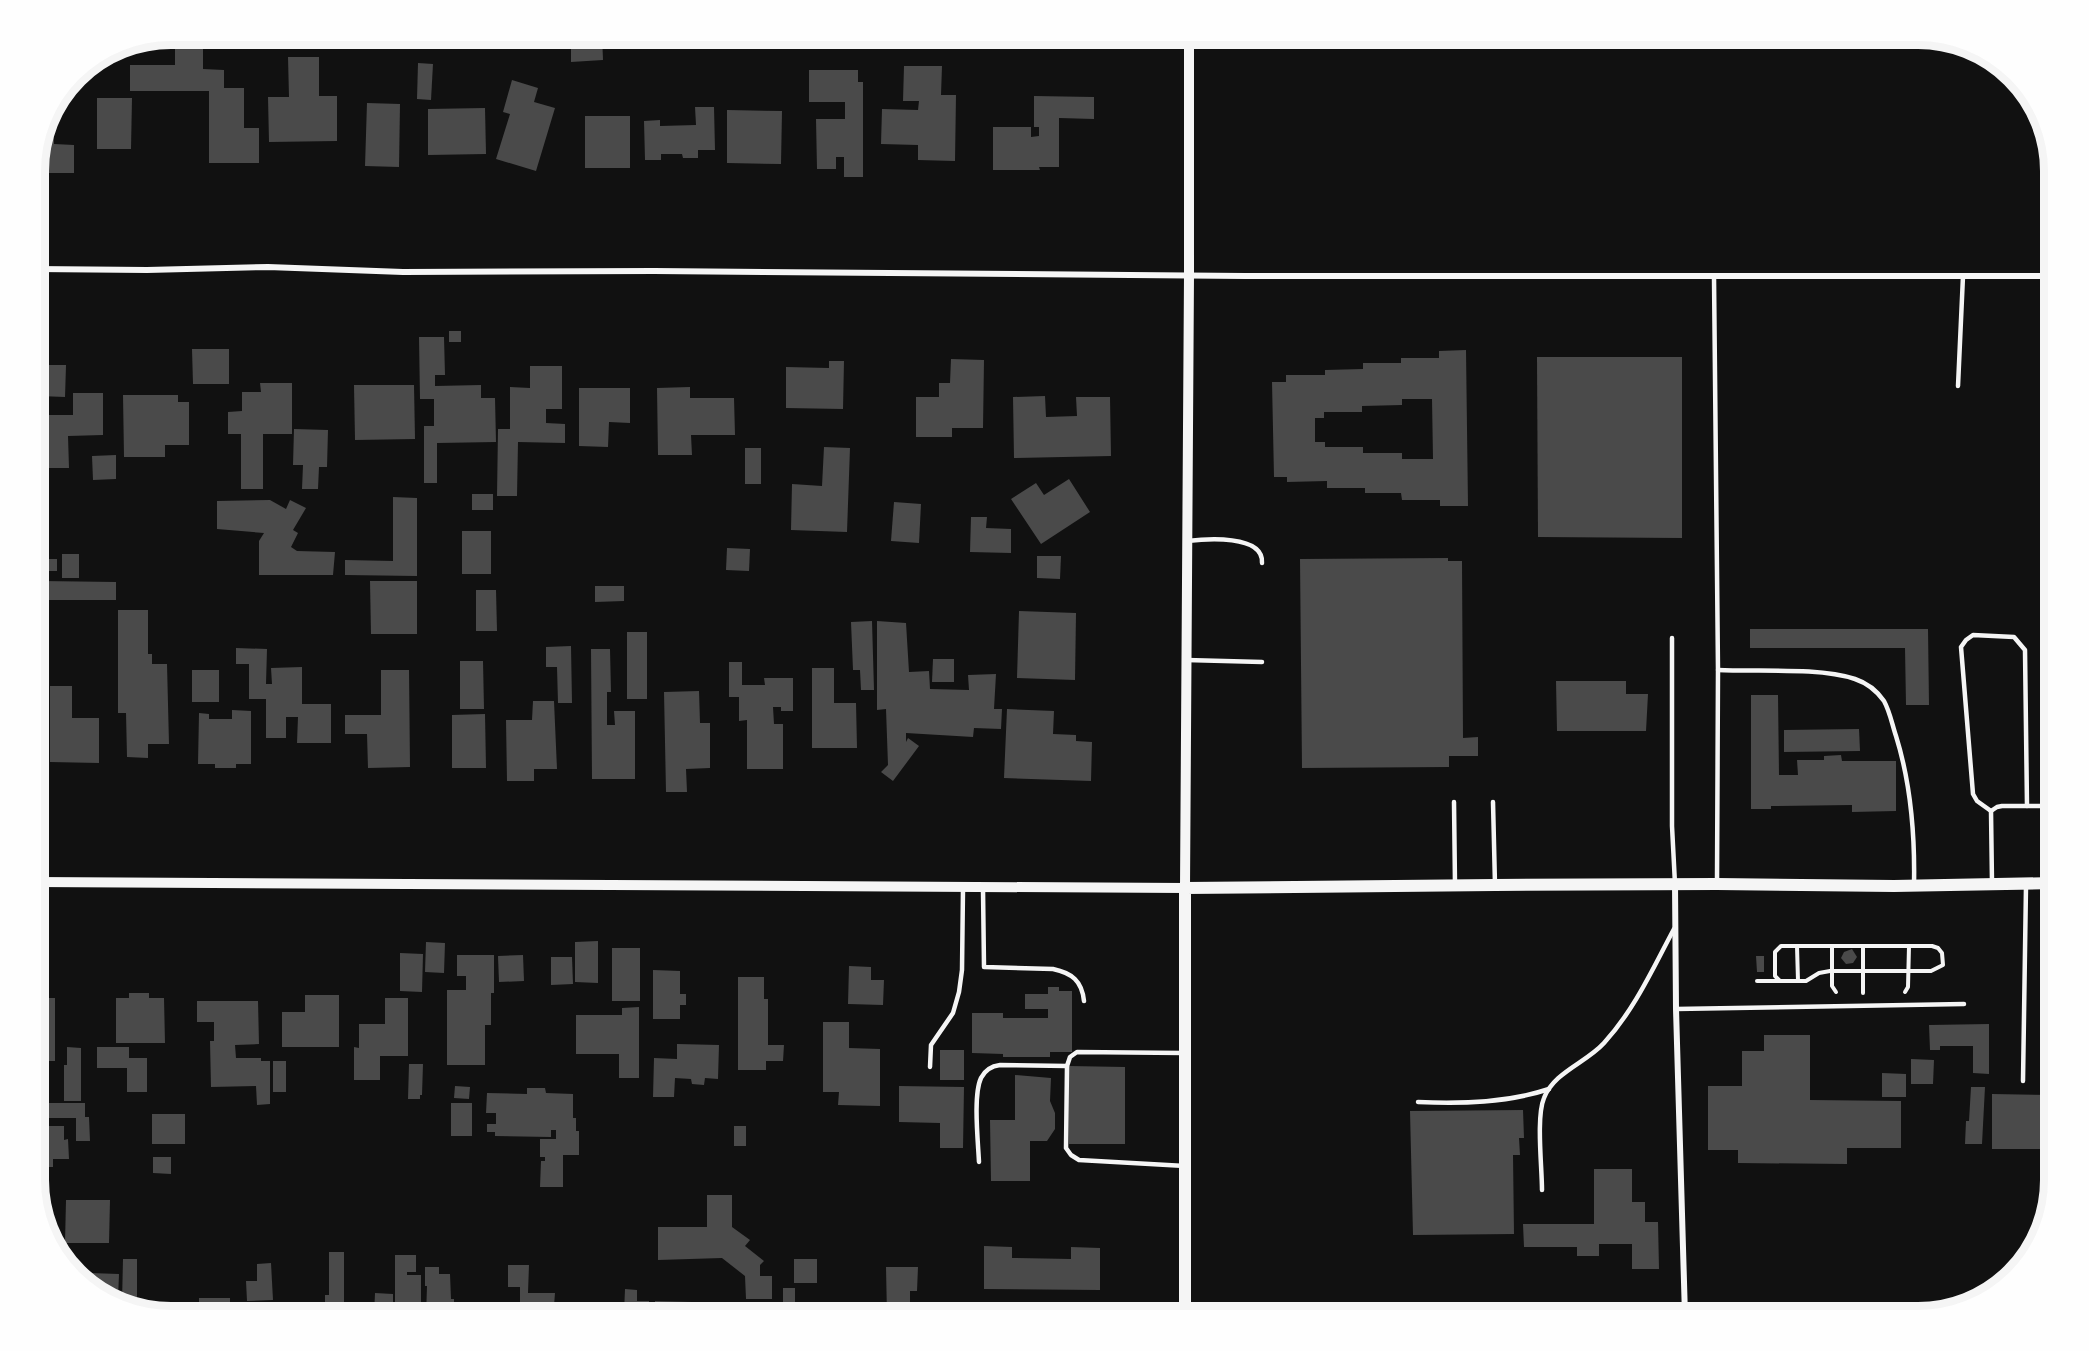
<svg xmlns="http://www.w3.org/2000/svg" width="2089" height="1351" viewBox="0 0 2089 1351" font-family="'PT Sans',sans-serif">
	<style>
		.building { fill: #4a4a4a; fill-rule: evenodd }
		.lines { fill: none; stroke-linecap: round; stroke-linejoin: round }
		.path { stroke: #f5f5f5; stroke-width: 4 }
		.service { stroke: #f5f5f5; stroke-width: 4.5 }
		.minor { stroke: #f5f5f5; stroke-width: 6 }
		.tertiary { stroke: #f5f5f5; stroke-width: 10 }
		.secondary { stroke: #f5f5f5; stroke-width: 12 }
		.rim { fill: none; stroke: #f5f5f5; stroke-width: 8 }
	</style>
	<rect width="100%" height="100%" fill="#111"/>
	<g class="building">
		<path d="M175,34H188V42H203V69L224,70V88H244V128H259V163H209V91H130V65H175Z"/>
		<path d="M571,34H602L603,60L571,62Z"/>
		<path d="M288,57H319V96H337V141L269,142L268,97H289Z"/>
		<path d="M418,63L433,64L431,100L417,99Z"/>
		<path d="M904,66H942L941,95H956L955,161L918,160V145L881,144L882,109L918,110L919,101H903Z"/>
		<path d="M809,70H858V82H863V177H844V157H836V169H817L816,119H845V102H809Z"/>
		<path d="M512,80L538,88L534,102L555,108L536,171L496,159L510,114L503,112Z"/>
		<path d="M1034,96L1094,97V119L1059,118V167H1039L1040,170H993V127H1031V137L1039,136V127H1034Z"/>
		<path d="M97,98H132L131,149H97Z"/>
		<path d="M367,103L400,104L399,167L365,166Z"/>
		<path d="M695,107H714L715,150H698V158H683L682,154H661V160H645L644,121L660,120V126L696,125Z"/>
		<path d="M485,108L486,154L428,155V109Z"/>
		<path d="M727,110L782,111L781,164L727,163Z"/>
		<rect x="585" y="116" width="45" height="52"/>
		<path d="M43,125H54V144L74,145V173H49V181H35V163Z"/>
		<rect x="449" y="331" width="12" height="11"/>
		<path d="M419,337H444L445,375H435V386L481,385V398H495L496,442L437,443V483H424V426H434V399H420Z"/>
		<path d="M192,349H229V384H193Z"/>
		<path d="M1466,350L1468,506H1440V500H1402L1401,493H1365V488H1327V481L1287,482V477H1274L1272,382H1286V375H1325V370L1363,369V363H1401V358H1439V351ZM1402,399H1432L1433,459H1402V453H1363V447H1325V442H1315V418H1324V412H1362V406L1402,405Z"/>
		<path d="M1537,357H1682V538L1538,537Z"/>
		<path d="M951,359L984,360L983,428H952V437H916V397H939V383H950Z"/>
		<path d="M829,361H844L843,409L786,408V367L829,368Z"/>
		<path d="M40,365H66L65,397L39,396Z"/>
		<path d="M530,366H562V409H546V423L565,424V443L518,442L517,496H497L498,429H510V387L530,388Z"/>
		<path d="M260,383H292V434H263V489H241V434H228V412L242,411V392H261Z"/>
		<path d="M354,385H414L415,439L355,440Z"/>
		<path d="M690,387V398H734L735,435H691L692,455H658L657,388Z"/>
		<path d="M579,388H630V423L609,422L608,447L579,446Z"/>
		<path d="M73,393H103V435L68,436L69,468H44L43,415H73Z"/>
		<path d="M123,395H178V402H189V445H165V457H124Z"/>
		<path d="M1045,396L1046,417L1077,416L1076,397H1110L1111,456L1014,458L1013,397Z"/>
		<path d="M294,429L328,430L327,467H319L318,489H302L303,465H293Z"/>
		<path d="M824,447L850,448L847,532L791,530L792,484L822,486Z"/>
		<rect x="745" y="448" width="16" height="36"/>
		<path d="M116,455V479L93,480L92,456Z"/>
		<path d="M1069,479L1090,512L1041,544L1011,499L1036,483L1044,495Z"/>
		<rect x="472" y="494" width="21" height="16"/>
		<path d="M393,497L417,498V576L345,575V560L393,561Z"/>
		<path d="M270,500L286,509L290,500L306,508L293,530L298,533L291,547L297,551L335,552L333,575H259V541L264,533L217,529V501Z"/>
		<path d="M894,502L921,504L919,543L891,541Z"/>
		<path d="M971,517H987L986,528L1011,529V553L970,552Z"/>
		<rect x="462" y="531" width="29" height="43"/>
		<path d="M727,548L750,549L749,571L726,570Z"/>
		<rect x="62" y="554" width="17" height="24"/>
		<path d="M1037,556H1061L1060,579L1037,578Z"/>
		<path d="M1448,558V561H1462L1463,738L1478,737V756H1449V767L1302,768L1300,559Z"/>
		<rect x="45" y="559" width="12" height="12"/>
		<path d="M41,581L116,582V600H40Z"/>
		<path d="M370,581H417V634H371Z"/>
		<path d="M595,586H624V601L595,602Z"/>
		<path d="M476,590H496L497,631H476Z"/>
		<path d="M118,610H148V654H152V664H167L169,744H148V758L127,757L126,713H118Z"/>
		<path d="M1019,611L1076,613L1075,680L1017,678Z"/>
		<path d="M872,621L874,690H861L860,670H853L851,622Z"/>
		<path d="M877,621L906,623L909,672L929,671L930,689L969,690L968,675L996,674L994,709H1002L1001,729L974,728L973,737L906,733V742L908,738L919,746L893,781L881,772L888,765L886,709L877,710Z"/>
		<path d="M1750,629H1928L1929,705H1906L1905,648H1750Z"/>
		<rect x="627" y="632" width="20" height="67"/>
		<rect x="35" y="640" width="3" height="43"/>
		<path d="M571,646L572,703H558L557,667H546V647Z"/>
		<path d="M236,648L267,649L266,684H272L271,668L302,667V704H331V743H297L298,717H286V738H266V699H249V664H236Z"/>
		<path d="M591,649H610L611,692H607V725H615L614,711H635V779H592Z"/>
		<path d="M933,659H954V682H932Z"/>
		<path d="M460,661H483L484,709H460Z"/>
		<path d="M729,662H742V685H765L764,678H793V711H781V707H773L774,724H783V769H747V720L739,721V697H729Z"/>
		<path d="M812,668H834V703H856L857,748H812Z"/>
		<rect x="192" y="670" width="27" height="32"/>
		<path d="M381,670H409L410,767L368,768L367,734H345V715H381Z"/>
		<path d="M1556,681H1626V694H1648L1646,731H1557Z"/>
		<path d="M50,686H72V718H99V763L50,762Z"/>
		<path d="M699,691L700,723H710V768L686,769L687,792H666L664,692Z"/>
		<path d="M1751,695H1778L1779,775H1798L1797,760H1824V756L1841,755L1842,761H1896V811L1852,812V805L1771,806V809H1751Z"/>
		<path d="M533,701H554L557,769H534V781H507L506,720H532Z"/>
		<path d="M1007,709L1054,711L1053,734L1076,735V741L1092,742L1091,781L1004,778Z"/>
		<path d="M232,710L251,711V764H236V768H215V764H198L199,713L209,714V719H232Z"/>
		<path d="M485,714L486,768H452V715Z"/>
		<path d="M35,720H39L38,759H35Z"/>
		<path d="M1859,729L1860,751L1784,752V730Z"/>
		<path d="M598,941V983L575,982V942Z"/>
		<path d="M426,942L445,943L444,973L425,972Z"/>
		<rect x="612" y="948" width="28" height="53"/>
		<path d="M1852,949L1857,957L1853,963L1846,964L1841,958L1844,952Z"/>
		<path d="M400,953L423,954L422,992L400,991Z"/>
		<path d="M457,955H494V993H491V1025H485V1065H447V990H466V976H457Z"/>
		<path d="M523,955L524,981L499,982L498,956Z"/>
		<path d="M1756,956H1764V972H1757Z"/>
		<path d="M551,957H572L573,984L551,985Z"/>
		<path d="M849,966L871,967V980H884L883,1005L848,1004Z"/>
		<path d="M653,970L680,971V994H686V1005H680V1019H653Z"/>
		<path d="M738,977H764V999H768V1045H784L783,1061H766V1070H738Z"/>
		<path d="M1048,987H1059V991H1072V1052H1050V1057H1003V1054L972,1053V1013H1003V1018H1048V1009H1025V994H1048Z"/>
		<path d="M129,993H149V998H164L165,1043H116V998H129Z"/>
		<path d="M305,995H339V1047H282V1012H305Z"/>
		<rect x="35" y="998" width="20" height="63"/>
		<path d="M385,998H408V1056H380V1080H354V1047L359,1048V1024H385Z"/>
		<path d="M197,1001H258L259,1044L235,1045L236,1058H261V1061H270V1104L257,1105L256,1086L211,1087L210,1041H214V1022H197Z"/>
		<path d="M639,1007V1078H619V1054H576V1015H622V1008Z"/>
		<path d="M823,1022H849V1048L880,1049V1106L838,1105L839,1092H823Z"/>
		<path d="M1989,1024V1074L1973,1073V1046H1940V1050H1930L1929,1025Z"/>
		<path d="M1764,1035H1810V1100L1901,1101V1148H1847V1164L1738,1163V1150H1708V1086H1742V1051H1764Z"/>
		<path d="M677,1044L719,1045L718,1079L705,1078L704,1085L692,1084L691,1079L675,1078L674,1097H653L654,1058L677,1059Z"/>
		<path d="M67,1047L81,1048V1101H64V1065H67Z"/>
		<path d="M97,1047H129V1058H147V1092H127V1068H97Z"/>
		<rect x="940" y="1050" width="24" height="30"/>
		<path d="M1911,1059L1934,1060L1933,1084H1911Z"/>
		<rect x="273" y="1061" width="13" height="31"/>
		<path d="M409,1064H423L422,1095H420V1099H408Z"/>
		<path d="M1069,1066L1125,1067V1144H1069Z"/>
		<path d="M1882,1073L1906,1074V1097H1882Z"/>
		<path d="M1015,1075L1051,1078L1050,1101L1055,1113V1129L1047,1141H1030V1181H991L990,1120H1015Z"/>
		<path d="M455,1086L470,1087L469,1099L454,1098Z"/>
		<path d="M899,1086L964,1087L963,1148H940V1123L899,1122Z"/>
		<path d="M1971,1087H1985L1982,1144H1965L1966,1121H1969Z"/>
		<path d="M527,1088H545L546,1093L573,1094V1118H576V1131H579V1155H563V1187H540L541,1161H545V1157H540V1139H556V1130H551V1137L495,1136V1132H487V1124H496V1113H486L487,1093L527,1094Z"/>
		<path d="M1992,1094L2054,1095V1149H1992Z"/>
		<path d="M35,1103H85V1117H89L90,1141H76V1118H35Z"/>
		<rect x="451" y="1103" width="21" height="33"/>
		<path d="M1523,1110L1524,1138H1519L1520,1155H1513L1514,1234L1413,1235L1410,1111Z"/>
		<rect x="152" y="1114" width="33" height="30"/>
		<path d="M35,1126H64V1140L68,1139L69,1159H53V1167H35Z"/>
		<rect x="734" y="1126" width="12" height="20"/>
		<path d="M153,1157H171V1174L153,1173Z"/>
		<path d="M1594,1169H1632V1202H1645V1222H1658L1659,1269H1632V1244H1599V1256H1577V1247H1524L1523,1224H1594Z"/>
		<path d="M707,1195H732V1227L750,1240L745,1246L764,1261L760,1265V1276H772V1299H746L745,1276L722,1258L658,1260V1227H707Z"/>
		<path d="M66,1200H110L109,1243H65Z"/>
		<path d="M984,1246L1012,1247V1258L1071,1259V1247L1100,1248V1290L984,1289Z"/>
		<path d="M329,1252H344V1311H325V1295H329Z"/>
		<path d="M395,1255H416V1272H407V1275H421V1315L395,1314Z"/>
		<path d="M123,1259H137V1306L122,1302Z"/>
		<rect x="794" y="1259" width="23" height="24"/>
		<path d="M271,1263L273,1300L247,1301L246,1281H257V1264Z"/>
		<path d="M508,1265H529L528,1293H555L554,1306H557V1316H520V1287H508Z"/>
		<path d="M425,1267H439V1274H450L451,1299H454V1316H426L427,1286H425Z"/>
		<path d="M886,1267H918L917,1291H910V1311H958V1316H887Z"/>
		<path d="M90,1273L119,1274L118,1300L95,1294L90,1288Z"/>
		<rect x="783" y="1288" width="12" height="28"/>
		<path d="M625,1289L637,1290V1301H649V1316H621V1313H624Z"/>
		<path d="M375,1293L393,1294V1316H374Z"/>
		<rect x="199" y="1298" width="31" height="18"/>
		<path d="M655,1301L692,1302V1316H655Z"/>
		<path d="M297,1310L325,1311V1316H297Z"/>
	</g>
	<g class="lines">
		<g class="path">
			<path d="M1781,946H1932L1938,948L1942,953L1943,965L1931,971H1830L1819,973L1806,981H1780L1775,976V952Z"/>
			<path d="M1797,946L1798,981"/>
			<path d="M1832,946V986L1836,992"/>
			<path d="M1863,946V993"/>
			<path d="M1757,981H1780"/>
			<path d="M1905,992L1908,987L1909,946"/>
		</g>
		<g class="service">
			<path d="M1714,277L1718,670L1717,883"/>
			<path d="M1958,386L1963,276"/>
			<path d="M1187,541C1205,539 1264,534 1262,563"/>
			<path d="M1672,638V826L1675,884"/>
			<path d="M1186,660L1262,662"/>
			<path d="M1718,670C1758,672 1818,667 1855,679C1867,683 1877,691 1884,701C1890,712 1892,724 1896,736C1911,784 1915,835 1914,885"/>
			<path d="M1454,802L1455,885"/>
			<path d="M1493,802L1495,885"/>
			<path d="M1991,811L1977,801L1973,794L1961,647L1966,640L1973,635L2014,637L2025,650L2027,806"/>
			<path d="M1991,811L1992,883"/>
			<path d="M1991,811L1997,807L2002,806H2054"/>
			<path d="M983,889L984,967L1053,969C1072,973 1082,981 1084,1001"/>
			<path d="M1676,1009L1964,1004"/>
			<path d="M1183,1053L1077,1052L1070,1057L1067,1066L1066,1148L1071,1155L1079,1160L1185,1166"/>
			<path d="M930,1067L931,1045L953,1013L959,992L962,970L963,889"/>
			<path d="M2023,1081L2026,886"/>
			<path d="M1418,1102C1461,1104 1507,1103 1549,1089"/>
			<path d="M979,1162C978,1141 973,1095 981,1078C985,1070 992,1066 1000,1065L1067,1066"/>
			<path d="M1542,1190C1542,1167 1536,1117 1544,1098C1554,1072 1586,1063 1604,1043C1635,1009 1653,968 1674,929"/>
		</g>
		<g class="minor">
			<path d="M35,269L147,270L268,267L403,272L654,271L1245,276H2054"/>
			<path d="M1675,884L1676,1009L1685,1316"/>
		</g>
		<path class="tertiary" d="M35,882L1185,888L1189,275V34"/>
		<path class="secondary" d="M1185,1316V888L1495,885L1717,884L1894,886L2054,883"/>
	</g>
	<path d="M0 0H2089V1351H0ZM171 45H1918A126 126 0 0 1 2044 171V1180A126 126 0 0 1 1918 1306H171A126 126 0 0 1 45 1180V171A126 126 0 0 1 171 45Z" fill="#fefefe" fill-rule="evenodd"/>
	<path class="rim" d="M171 45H1918A126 126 0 0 1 2044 171V1180A126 126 0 0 1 1918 1306H171A126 126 0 0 1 45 1180V171A126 126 0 0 1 171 45Z"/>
</svg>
